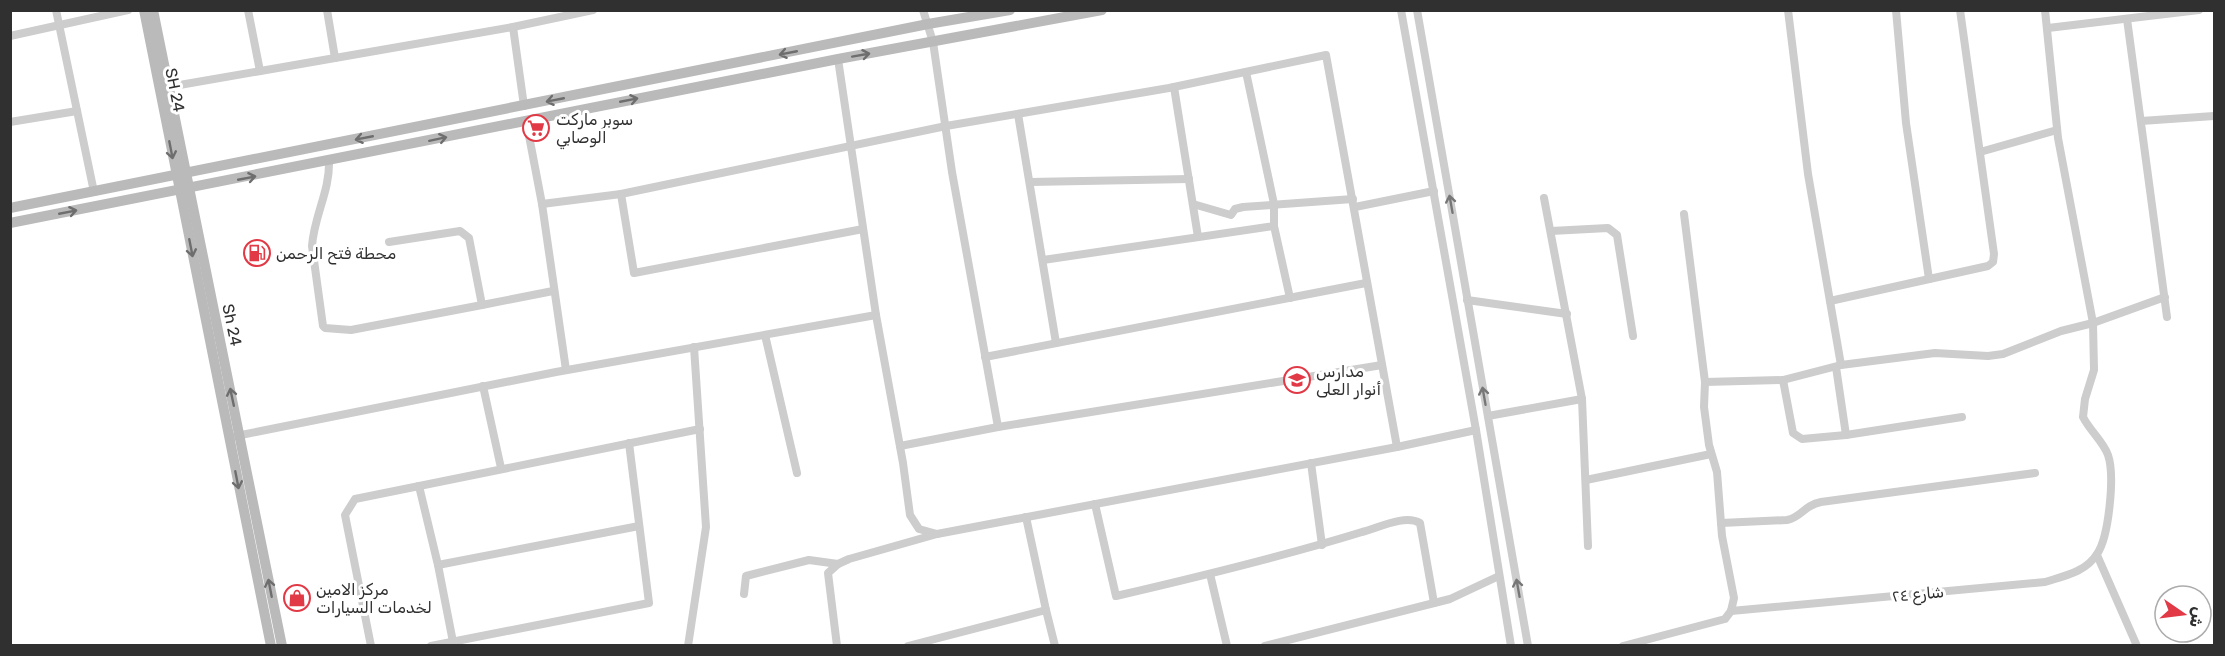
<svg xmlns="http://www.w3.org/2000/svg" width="2225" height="656" viewBox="0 0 2225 656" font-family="Rubik,Vazirmatn,sans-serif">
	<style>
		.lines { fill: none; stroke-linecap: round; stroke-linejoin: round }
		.street { stroke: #cdcdcd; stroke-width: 8 }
		.secondary { stroke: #bababa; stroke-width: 10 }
		.oneway { stroke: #6e6e6e }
		.oneway2 { stroke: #777 }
		.labels { text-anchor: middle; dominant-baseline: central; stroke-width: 6; stroke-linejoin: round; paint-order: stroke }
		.street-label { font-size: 16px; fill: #303030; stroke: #fff }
		.poi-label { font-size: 16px; fill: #303030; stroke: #fff; text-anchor: start }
	</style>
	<rect width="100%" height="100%" fill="#fff"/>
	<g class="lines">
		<g class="street">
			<path d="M56,10L94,192"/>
			<path d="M248,10L260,71"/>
			<path d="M923,10L933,42L952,172L998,427"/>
			<path d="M1401,10L1476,430L1511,646"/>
			<path d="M1417,10L1528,646"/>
			<path d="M1788,10L1808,174L1841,365"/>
			<path d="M1896,10L1906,123L1929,279"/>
			<path d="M2045,10L2058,138L2093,323L2165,297"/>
			<path d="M2127,19L2167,317"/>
			<path d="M513,27L524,106"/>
			<path d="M2048,28L2199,10"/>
			<path d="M10,36L128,10"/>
			<path d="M335,58L513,27L593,10"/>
			<path d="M838,59L876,315L903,463L910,515L919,529L937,534L1397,447L1476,430"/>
			<path d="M168,87L335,58L327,10"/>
			<path d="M1174,87L1198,237"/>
			<path d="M1018,114L1056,343"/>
			<path d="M526,120L542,204L566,370"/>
			<path d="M2141,121L2214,116"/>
			<path d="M10,122L77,111"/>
			<path d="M1980,152L2057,130"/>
			<path d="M329,161C330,191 314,216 312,246L323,326L325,328L351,330L482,305"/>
			<path d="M1030,182L1189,179"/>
			<path d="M1544,198L1582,399L1588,546"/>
			<path d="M542,204L621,194"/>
			<path d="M1193,204L1231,215L1235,209L1243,207L1353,199"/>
			<path d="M1355,207L1434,191"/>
			<path d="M1274,226L1290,298"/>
			<path d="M863,229L634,273L621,194L946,126L1169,88L1326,55L1397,447"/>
			<path d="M1551,231L1608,228L1617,235L1633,336"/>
			<path d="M389,242L460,231L469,238L482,305L553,291"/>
			<path d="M1043,260L1274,226V204L1246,72"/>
			<path d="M1467,300L1567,314"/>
			<path d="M1830,301L1988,266L1993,262L1994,254L1960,10"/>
			<path d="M765,335L797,473"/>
			<path d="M985,357L1366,283"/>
			<path d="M1836,367L1846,435"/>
			<path d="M1783,380L1793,433L1802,439L1846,435L1962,417"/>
			<path d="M1705,382L1783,380L1841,365L1935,353L1988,356L2003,354L2061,331L2093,323L2094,370L2085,399L2083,417C2090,431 2103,441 2108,455C2115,475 2109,537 2097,554C2086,572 2064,576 2045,582L1731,611"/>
			<path d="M483,386L501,468"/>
			<path d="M1488,416L1582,399"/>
			<path d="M236,436L556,372L876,315"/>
			<path d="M900,446L998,427L1382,365"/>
			<path d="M1311,463L1322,545"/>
			<path d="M1586,480L1711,454"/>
			<path d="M419,486L438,565"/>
			<path d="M1095,504L1116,596C1198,577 1281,557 1362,532C1378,528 1405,514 1420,523L1434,603"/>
			<path d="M1026,517L1046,610"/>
			<path d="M1721,523L1787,520C1802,517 1804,505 1821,502L2035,473"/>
			<path d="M2097,555L2137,646"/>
			<path d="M1210,574L1227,646"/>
			<path d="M744,594L746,576L809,560L838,564"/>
			<path d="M453,642L438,565L639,526"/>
			<path d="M371,646L345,515L355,499L700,429"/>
			<path d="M431,646L649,603L629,443"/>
			<path d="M688,646L706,527L694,347"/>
			<path d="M837,646L828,573L838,564L849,559L937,534"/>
			<path d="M908,646L1046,610L1055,646"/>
			<path d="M1265,646L1450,599L1499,576"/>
			<path d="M1623,646L1725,619L1731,611L1734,598L1722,536L1717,472L1709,445L1704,407L1705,382L1684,214"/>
		</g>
		<g class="secondary">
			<path d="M144,10L271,646"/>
			<path d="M153,10L282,646"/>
			<path d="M10,208L928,24L1010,10"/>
			<path d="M10,223L838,59L1102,10"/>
		</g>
	</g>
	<defs><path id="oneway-shaft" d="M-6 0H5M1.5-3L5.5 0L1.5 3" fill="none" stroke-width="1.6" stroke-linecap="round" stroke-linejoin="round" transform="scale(1.5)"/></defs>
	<g class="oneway">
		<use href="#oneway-shaft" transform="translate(788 53) rotate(169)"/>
		<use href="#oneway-shaft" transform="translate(861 55) rotate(-10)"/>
		<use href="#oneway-shaft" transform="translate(555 100) rotate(169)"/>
		<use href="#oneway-shaft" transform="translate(629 100) rotate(-11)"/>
		<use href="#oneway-shaft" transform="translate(364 138) rotate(169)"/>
		<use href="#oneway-shaft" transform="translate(438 139) rotate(-12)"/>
		<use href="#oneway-shaft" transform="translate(171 150) rotate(79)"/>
		<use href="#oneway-shaft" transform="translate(247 178) rotate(-11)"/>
		<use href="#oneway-shaft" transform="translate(68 212) rotate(-11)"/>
		<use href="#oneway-shaft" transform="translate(191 248) rotate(79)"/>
		<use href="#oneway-shaft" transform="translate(232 397) rotate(-102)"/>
		<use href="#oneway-shaft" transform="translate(237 480) rotate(79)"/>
		<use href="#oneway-shaft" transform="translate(270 588) rotate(-101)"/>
	</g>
	<g class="oneway2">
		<use href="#oneway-shaft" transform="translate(1451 204) rotate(-100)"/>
		<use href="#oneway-shaft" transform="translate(1484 396) rotate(-100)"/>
		<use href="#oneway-shaft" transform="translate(1518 588) rotate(-100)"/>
	</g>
	<defs>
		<symbol id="supermarket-ring" viewBox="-11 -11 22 22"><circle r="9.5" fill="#fff" stroke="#e13945" stroke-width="1.5"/><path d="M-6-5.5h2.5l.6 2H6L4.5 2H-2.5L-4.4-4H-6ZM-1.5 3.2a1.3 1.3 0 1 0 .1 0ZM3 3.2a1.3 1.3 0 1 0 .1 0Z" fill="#e13945"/></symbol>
		<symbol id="fuel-ring" viewBox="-11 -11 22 22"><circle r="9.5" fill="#fff" stroke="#e13945" stroke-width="1.5"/><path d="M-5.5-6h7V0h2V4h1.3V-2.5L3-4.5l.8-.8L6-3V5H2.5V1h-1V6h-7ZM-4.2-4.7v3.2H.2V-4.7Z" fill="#e13945"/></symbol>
		<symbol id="school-ring" viewBox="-11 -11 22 22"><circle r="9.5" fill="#fff" stroke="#e13945" stroke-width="1.5"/><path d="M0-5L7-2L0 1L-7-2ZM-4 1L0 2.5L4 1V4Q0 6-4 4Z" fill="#e13945"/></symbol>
		<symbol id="shop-ring" viewBox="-11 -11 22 22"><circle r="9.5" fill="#fff" stroke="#e13945" stroke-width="1.5"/><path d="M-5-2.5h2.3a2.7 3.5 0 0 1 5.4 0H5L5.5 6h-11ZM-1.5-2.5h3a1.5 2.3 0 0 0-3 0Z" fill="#e13945"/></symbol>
	</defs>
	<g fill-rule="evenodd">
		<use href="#supermarket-ring" x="521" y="113" width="30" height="30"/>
		<use href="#fuel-ring" x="242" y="238" width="30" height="30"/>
		<use href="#school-ring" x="1282" y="365" width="30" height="30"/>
		<use href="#shop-ring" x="282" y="583" width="30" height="30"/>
	</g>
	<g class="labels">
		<g class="street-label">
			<text transform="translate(175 90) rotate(79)">SH 24</text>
			<text transform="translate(232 325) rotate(78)">Sh 24</text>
			<text transform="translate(1918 594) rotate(-5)">شارع ٢٤</text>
		</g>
		<g class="poi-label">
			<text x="556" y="119">سوبر ماركت<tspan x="556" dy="18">الوصابي</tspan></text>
			<text x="276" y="253">محطة فتح الرحمن</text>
			<text x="1316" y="371">مدارس<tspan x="1316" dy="18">أنوار العلى</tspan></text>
			<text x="316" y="589">مركز الامين<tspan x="316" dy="18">لخدمات السيارات</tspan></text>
		</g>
	</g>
	<rect width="2225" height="656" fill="none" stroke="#303030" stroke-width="24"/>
	<g transform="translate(2183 614) rotate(104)"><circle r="28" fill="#ffffff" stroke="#acacac" stroke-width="1.5"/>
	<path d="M0-4.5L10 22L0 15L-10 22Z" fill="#e13945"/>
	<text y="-9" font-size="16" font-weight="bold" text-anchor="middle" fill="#303030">ش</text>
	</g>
</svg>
